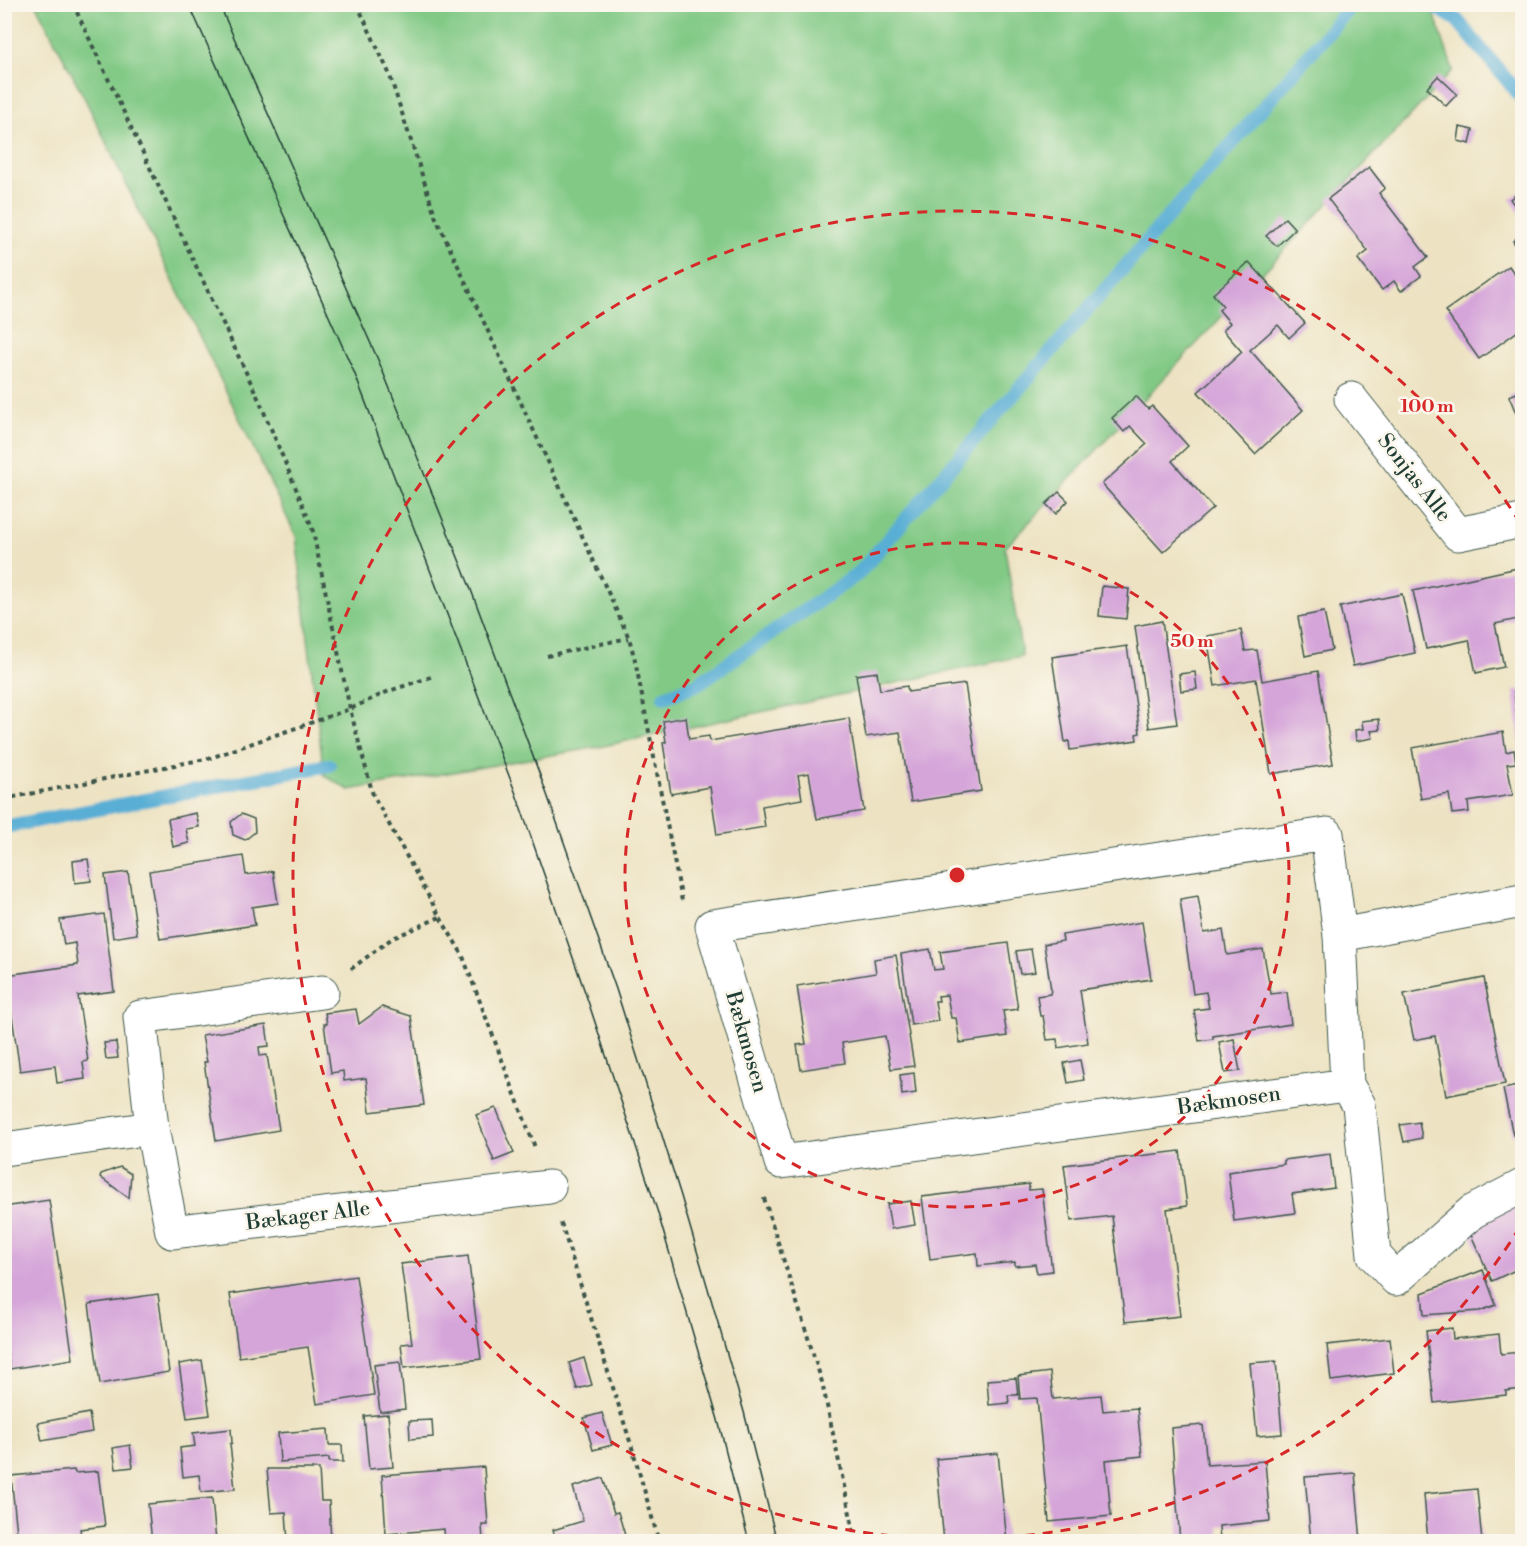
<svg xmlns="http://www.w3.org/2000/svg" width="1527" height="1546" viewBox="0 0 1527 1546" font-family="'Libre Bodoni',serif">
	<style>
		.green { fill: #81c985; stroke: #50835c; stroke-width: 1.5 }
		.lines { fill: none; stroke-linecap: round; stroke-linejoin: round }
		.stream { stroke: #58aed5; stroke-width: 14 }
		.building { fill: #d5a5d9 }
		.minor-casing { stroke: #3e5649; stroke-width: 35 }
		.path { stroke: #3e5649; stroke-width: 4; stroke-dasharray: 4.5 4.5; stroke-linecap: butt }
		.minor { stroke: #fff; stroke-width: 33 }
		.tram { stroke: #1f3d34; stroke-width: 1.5 }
		.ring { fill: none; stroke: #d62828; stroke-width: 3; stroke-dasharray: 10 8 }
		.labels { text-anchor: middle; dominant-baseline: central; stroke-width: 5; stroke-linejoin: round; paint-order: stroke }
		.street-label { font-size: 21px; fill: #1f3d34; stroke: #fbf7ec }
		.centre { fill: #d62828; stroke: #fbf7ec; stroke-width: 3 }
		.ring-label { font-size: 18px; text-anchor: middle; font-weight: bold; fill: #d62828; stroke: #fbf7ec; stroke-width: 5; stroke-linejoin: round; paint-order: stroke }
	</style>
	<rect width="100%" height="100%" fill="#fbf7ec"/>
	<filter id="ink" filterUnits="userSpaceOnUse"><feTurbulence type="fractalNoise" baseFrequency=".0167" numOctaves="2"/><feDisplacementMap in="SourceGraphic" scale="12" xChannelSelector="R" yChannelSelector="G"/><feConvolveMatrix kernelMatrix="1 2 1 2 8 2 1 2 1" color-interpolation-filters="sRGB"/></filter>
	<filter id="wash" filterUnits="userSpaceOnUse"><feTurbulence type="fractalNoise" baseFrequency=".008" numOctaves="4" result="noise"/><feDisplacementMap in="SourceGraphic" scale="24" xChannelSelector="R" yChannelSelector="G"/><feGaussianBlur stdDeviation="1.35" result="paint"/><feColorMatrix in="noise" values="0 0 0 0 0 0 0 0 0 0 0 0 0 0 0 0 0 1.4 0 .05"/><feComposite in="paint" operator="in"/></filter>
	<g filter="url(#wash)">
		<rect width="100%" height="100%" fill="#ede3c3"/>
		<path class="green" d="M1431,4L1453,70L1005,548L1022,656L599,747L349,790L324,775L296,536L85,99L36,5Z"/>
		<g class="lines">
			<g class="stream">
				<path d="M1430,4L1457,20L1522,98"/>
				<path d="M664,697L696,685L858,574L1353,4"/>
				<path d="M4,827L329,765"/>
			</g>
		</g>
		<g id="blocks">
			<g class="building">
				<path d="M1438,76L1457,94L1446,106L1427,88Z"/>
				<path d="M1460,127L1473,130L1470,144L1458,141Z"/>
				<path d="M1369,167L1385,188L1379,193L1428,257L1415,267L1421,276L1401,291L1394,281L1382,290L1358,259L1368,251L1328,199Z"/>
				<path d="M1522,190V216L1510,199Z"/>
				<path d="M1285,218L1295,229L1277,246L1266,236Z"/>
				<path d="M1522,234V256L1513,241Z"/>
				<path d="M1249,262L1305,323L1289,338L1278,325L1250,350L1303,410L1255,454L1198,392L1242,352L1223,330L1230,323L1219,310L1223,306L1213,294Z"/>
				<path d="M1509,266L1522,285V328L1479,359L1445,311Z"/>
				<path d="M1522,391V428L1509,396Z"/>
				<path d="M1136,396L1148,409L1152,406L1188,446L1172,461L1213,508L1163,552L1102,484L1147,444L1130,426L1124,432L1112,418Z"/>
				<path d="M1059,492L1068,501L1056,514L1046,504Z"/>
				<path d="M1522,567V618L1495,624L1504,667L1476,673L1469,640L1426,649L1413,591Z"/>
				<path d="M1102,586L1129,589L1126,619L1099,616Z"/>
				<path d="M1402,594L1415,653L1353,666L1340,607Z"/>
				<path d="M1324,612L1332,650L1305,656L1298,617Z"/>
				<path d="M1162,621L1177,724L1149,728L1135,626Z"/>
				<path d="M1241,630L1245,651L1257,650L1262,681L1318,671L1333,764L1271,774L1256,679L1215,686L1207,636Z"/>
				<path d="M1127,646L1140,733L1136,734L1137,740L1070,750L1069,741L1065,742L1052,657Z"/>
				<path d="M877,672L880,690L907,686L908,692L965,684L981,791L911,802L900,732L866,737L856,675Z"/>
				<path d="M1195,672L1197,689L1181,691L1179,674Z"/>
				<path d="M1522,690V742L1520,743L1514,691Z"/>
				<path d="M686,717L689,739L709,736L710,741L849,718L864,811L817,819L809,773L798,775L802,799L762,806L765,827L717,835L710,787L671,794L663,743L666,742L663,721Z"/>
				<path d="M1379,719L1380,730L1371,731L1373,738L1356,741L1355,730L1363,729L1362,721Z"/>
				<path d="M1503,732L1506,752L1514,750L1516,763L1507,764L1513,795L1468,802L1469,812L1452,814L1449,794L1421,799L1412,748Z"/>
				<path d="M196,813L199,827L186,829L189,843L173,847L168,819Z"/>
				<path d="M241,814L254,819L255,832L245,840L233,835L231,822Z"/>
				<path d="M243,856L246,875L273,871L278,903L252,907L255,925L160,939L149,871Z"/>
				<path d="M88,859L91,881L75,883L73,861Z"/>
				<path d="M128,872L137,934L113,938L105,875Z"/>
				<path d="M1198,896L1204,933L1223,930L1227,955L1263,949L1271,994L1287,992L1291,1024L1213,1036V1039L1199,1041L1194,1010L1209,1008L1206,992L1193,994L1180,899Z"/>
				<path d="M104,914L114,991L78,996L88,1061L83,1062L85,1079L57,1083L55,1066L20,1071L6,975L78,965L75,943L64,945L60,920Z"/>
				<path d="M1142,922L1151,979L1080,990L1088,1043L1058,1048L1057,1039L1047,1040L1043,1016H1040L1037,996L1050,994L1051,990L1044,944L1063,941L1062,935Z"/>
				<path d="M1008,943L1018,1009L1003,1011L1007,1036L960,1043L956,1018H951L947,995L938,996L939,1001H935L938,1021L911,1025L901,954L930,949L934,970L943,969L940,952Z"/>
				<path d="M1031,949L1035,972L1020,974L1016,951Z"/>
				<path d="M896,955L914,1066L891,1069L885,1036L842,1043L845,1063L801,1070L797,1045L806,1044L797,986L876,973L874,959Z"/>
				<path d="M1484,978L1505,1084L1446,1096L1435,1036L1414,1040L1404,994Z"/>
				<path d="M382,1007L411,1016L424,1105L370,1112L366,1078L344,1081L343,1071L331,1073L324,1024H327L325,1013L356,1009L359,1024Z"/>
				<path d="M266,1025L269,1046L259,1047L260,1056L267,1055L279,1130L216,1141L204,1062H207L202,1035Z"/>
				<path d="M1234,1039L1240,1071L1225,1073L1219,1042Z"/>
				<path d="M116,1042L118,1058L106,1059L104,1043Z"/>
				<path d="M1080,1060L1084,1080L1068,1083L1064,1063Z"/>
				<path d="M914,1073L916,1093L902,1095L900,1075Z"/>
				<path d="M1522,1085V1151H1521L1518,1134L1513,1135L1503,1089Z"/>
				<path d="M496,1108L514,1153L494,1161L476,1115Z"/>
				<path d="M1419,1122L1422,1138L1404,1142L1400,1125Z"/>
				<path d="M1180,1151L1187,1206L1167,1209L1180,1316L1125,1322L1112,1216L1071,1221L1064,1165Z"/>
				<path d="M1330,1154L1334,1188L1292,1194L1295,1213L1234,1221L1228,1172L1284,1164V1160Z"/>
				<path d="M120,1167L131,1174L129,1198L100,1177L101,1174Z"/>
				<path d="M1029,1184V1190L1042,1189L1052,1271L1037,1273L1035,1264L1015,1266V1262L978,1266L977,1253L930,1259L922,1197Z"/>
				<path d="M49,1200L73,1359L10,1369L4,1334V1207Z"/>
				<path d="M911,1201L915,1225L891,1229L887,1204Z"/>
				<path d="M1522,1201V1267L1492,1281L1467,1226Z"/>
				<path d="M468,1256L481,1359L404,1368L401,1344L412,1343L401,1264Z"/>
				<path d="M1483,1270L1496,1305L1480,1311L1424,1315L1422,1293Z"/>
				<path d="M356,1276L374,1395L317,1404L308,1347L239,1357L230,1294Z"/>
				<path d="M158,1294L169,1372L100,1384L89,1304Z"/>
				<path d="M1452,1328L1453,1339L1499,1334L1501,1354L1522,1352V1389L1506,1391V1395L1434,1403L1426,1331Z"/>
				<path d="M1390,1338L1394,1373L1331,1381L1327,1345Z"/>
				<path d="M584,1358L592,1385L577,1389L569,1363Z"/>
				<path d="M202,1360L210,1415L187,1418L179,1364Z"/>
				<path d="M1276,1361L1282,1434L1257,1436L1250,1363Z"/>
				<path d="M400,1362L405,1409L380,1412L374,1365Z"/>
				<path d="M1050,1372L1053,1399L1101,1395L1103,1411L1137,1408L1142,1456L1106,1460L1111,1516L1049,1522L1037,1398L1020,1399L1018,1376Z"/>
				<path d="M1016,1378L1018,1395H1008L1009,1403L989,1405L987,1380Z"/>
				<path d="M89,1413L92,1432L42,1441L38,1423Z"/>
				<path d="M602,1413L612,1445L593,1450L584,1418Z"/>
				<path d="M388,1414L393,1467L369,1469L364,1416Z"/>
				<path d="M432,1420L433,1437L410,1439L409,1421Z"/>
				<path d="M1203,1425L1207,1465L1265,1461L1270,1521L1219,1526L1220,1542H1180L1171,1428Z"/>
				<path d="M231,1429L232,1443L230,1444L235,1489L201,1492L199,1475L183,1477L180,1448L195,1446L193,1433Z"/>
				<path d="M328,1429L329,1445H342L343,1462H329V1458L280,1462L278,1433Z"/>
				<path d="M130,1445L133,1467L116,1469L113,1448Z"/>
				<path d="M998,1453L1007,1542H944L936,1459Z"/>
				<path d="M484,1467L488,1525H482L483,1542H445L444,1529L386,1534L382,1475Z"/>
				<path d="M267,1469H319L321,1501H329L331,1542H288L286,1512L271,1513Z"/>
				<path d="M74,1470L75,1473L98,1471L105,1526L80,1529L82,1542H18L11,1476Z"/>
				<path d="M1355,1473L1361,1542H1311L1305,1477Z"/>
				<path d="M603,1478L614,1513L618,1512L627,1542H556L553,1530L583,1521L573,1487Z"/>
				<path d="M1477,1489L1482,1542H1428L1424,1494Z"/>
				<path d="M212,1498L216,1542H152L148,1504Z"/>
				<path d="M1078,1536V1542H1049L1048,1538Z"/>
			</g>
		</g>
	</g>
	<g filter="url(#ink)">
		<use href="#blocks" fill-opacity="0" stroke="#3e5649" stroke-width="1.5"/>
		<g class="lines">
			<defs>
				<g id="minor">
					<path d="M1351,399L1458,534L1522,521"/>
					<path d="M1327,834L1340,935L1347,1085L781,1162L712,926Z"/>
					<path d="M1340,935L1522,901"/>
					<path d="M322,992L140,1017L152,1128L172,1232L549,1187"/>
					<path d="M1347,1085L1359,1105L1374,1255L1396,1279L1472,1212L1522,1186"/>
					<path d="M4,1149L152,1128"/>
				</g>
			</defs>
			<use href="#minor" class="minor-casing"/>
			<g class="path">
				<path d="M73,4L259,400L312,527L350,709L373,795L440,917L462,954L536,1150"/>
				<path d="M357,4L389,73L436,218L629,638L635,660L682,901"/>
				<path d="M547,656L628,638"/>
				<path d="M4,799L210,758L350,709L389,691L431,677"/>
				<path d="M351,969L391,939L440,917"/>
				<path d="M764,1198L822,1382L856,1542"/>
				<path d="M561,1223L634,1454L659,1542"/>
			</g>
			<use href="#minor" class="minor"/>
			<g class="tram">
				<path d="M189,4L354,372L516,794L586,995L657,1210L718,1420L749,1542"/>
				<path d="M219,4L379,362L470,587L544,786L616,989L681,1196L744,1412L777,1542"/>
			</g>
		</g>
	</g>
	<g class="ring">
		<circle cx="957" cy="875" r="332"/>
		<path d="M1520 1227A664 664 0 1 1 1520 523"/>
	</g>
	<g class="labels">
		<g class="street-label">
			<text transform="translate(1414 478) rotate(52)">Sonjas Alle</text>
			<text transform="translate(746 1042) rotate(74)">Bækmosen</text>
			<text transform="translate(1229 1101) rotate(-8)">Bækmosen</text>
			<text transform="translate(308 1216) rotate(-7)">Bækager Alle</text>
		</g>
	</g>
	<circle cx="957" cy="875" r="9" class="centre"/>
	<g class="ring-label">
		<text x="1427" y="412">100 m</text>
		<text x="1192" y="647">50 m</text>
	</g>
	<rect width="1527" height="1546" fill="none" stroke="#fbf7ec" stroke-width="24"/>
</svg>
